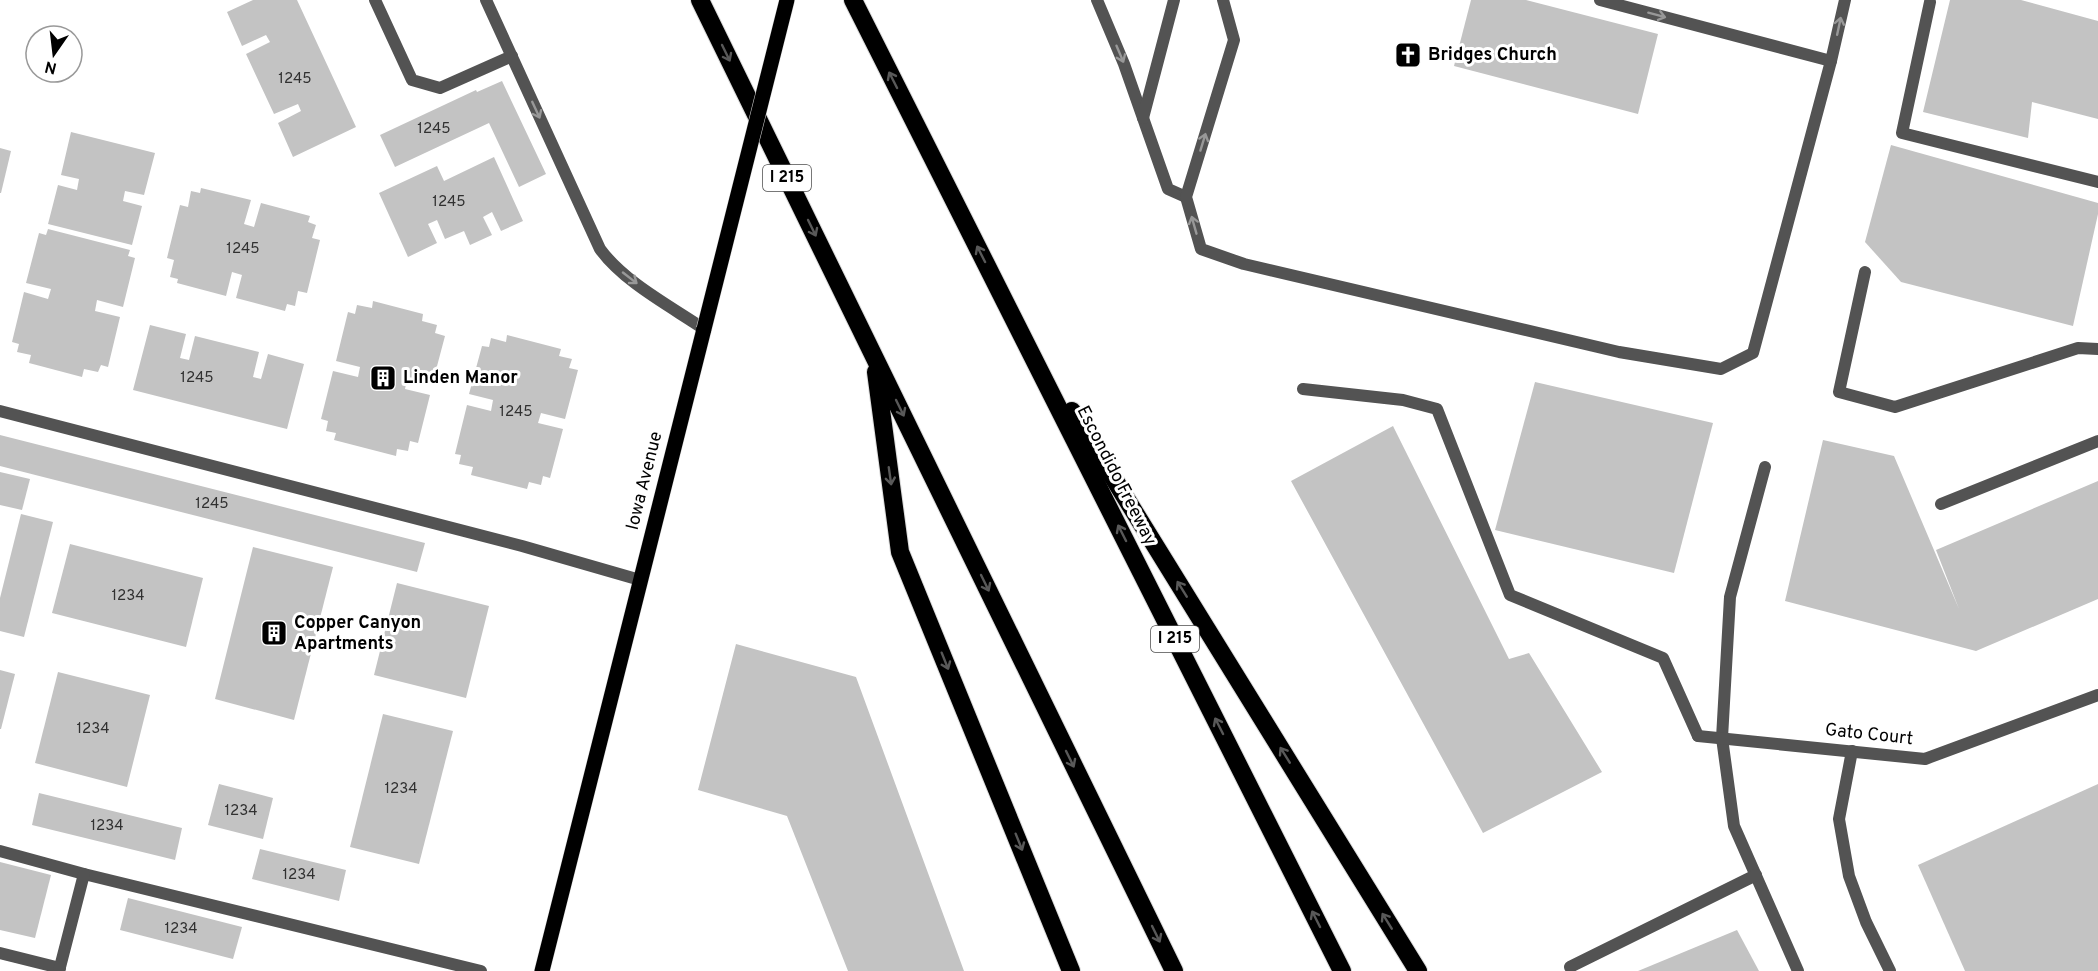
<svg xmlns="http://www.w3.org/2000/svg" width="2098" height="971" viewBox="0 0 2098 971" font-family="Overpass,sans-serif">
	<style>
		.building { fill: #c3c3c3 }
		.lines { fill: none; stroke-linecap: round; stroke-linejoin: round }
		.primary-casing { stroke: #dbdbdb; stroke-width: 16 }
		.highway-casing { stroke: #dbdbdb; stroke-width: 20 }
		.lane { stroke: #535353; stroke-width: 12 }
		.street { stroke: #535353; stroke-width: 12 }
		.primary { stroke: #000; stroke-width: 15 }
		.highway { stroke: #000; stroke-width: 18 }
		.primary-bridge-casing { stroke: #dbdbdb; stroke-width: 16; stroke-linecap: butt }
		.primary-bridge { stroke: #000; stroke-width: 15 }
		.oneway { stroke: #989898 }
		.oneway2 { stroke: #595959 }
		.labels { text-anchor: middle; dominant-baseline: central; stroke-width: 6; stroke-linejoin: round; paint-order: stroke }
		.number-label { font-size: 15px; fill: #313131 }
		.shield { fill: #fff; stroke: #4c4c4c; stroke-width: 1.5 }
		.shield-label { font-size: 16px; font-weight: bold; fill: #000 }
		.poi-label { font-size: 18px; font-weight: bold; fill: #000; stroke: #fff; text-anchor: start }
		.street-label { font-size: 18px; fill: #000; stroke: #fff }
	</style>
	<rect width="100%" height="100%" fill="#fff"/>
	<g class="building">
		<path d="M253,0H297L356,127L293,157L278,123L301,111L298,104L274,114L246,54L270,42L266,35L242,46L227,12Z"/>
		<path d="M1471,0H1526L1658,34L1638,114L1454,66Z"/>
		<path d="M1950,0H2021L2098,21V119L2032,102L2028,138L1923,112Z"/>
		<path d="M502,81L546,174L519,187L489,123L395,167L380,135L476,90L477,92Z"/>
		<path d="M71,132L155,153L144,195L125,191L123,201L142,206L132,245L48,224L58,185L77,190L79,179L61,175Z"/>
		<path d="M1891,145L2098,203V214L2073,326L1901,282L1865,242Z"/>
		<path d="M0,148L11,151L1,193H0Z"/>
		<path d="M494,157L523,221L501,231L492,212L483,217L492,235L470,245L464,231L445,239L437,220L428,224L437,243L408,257L379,193L437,166L444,181Z"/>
		<path d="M201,188L251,200L244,224L254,227L261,203L310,216L308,222L316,225L312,238L320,240L307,293L298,291L295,306L287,304L285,311L236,298L242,275L232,272L226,296L177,283L178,279L170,277L174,260L167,258L180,205L188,207L191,191L200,193Z"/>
		<path d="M48,229L130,250L128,256L135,258L123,307L97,300L95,311L120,317L108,367L101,365L98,372L84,369L82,377L29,363L31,355L17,352L19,344L12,342L24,292L48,299L51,289L26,283L39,233L46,235Z"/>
		<path d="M373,301L423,314L422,321L437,325L435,333L445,336L432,385L407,379L405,389L430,395L418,443L410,441L408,451L397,449L396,456L334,440L336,433L326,431L328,421L321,419L333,371L358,377L360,367L336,361L348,312L355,314L357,305L372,308Z"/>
		<path d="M150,325L186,334L180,358L189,360L195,336L259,352L253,377L261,379L268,354L304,364L287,429L133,390Z"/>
		<path d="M507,335L561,349L559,356L572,359L569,368L578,370L565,419L541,413L538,423L563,429L550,478L543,476L541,485L529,482L527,489L471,475L473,467L459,464L461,455L455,454L467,405L491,411L493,400L469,394L482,346L489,347L491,338L506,342Z"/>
		<path d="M1535,382L1713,423L1674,573L1495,530Z"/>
		<path d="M1393,426L1509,659L1529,653L1602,772L1483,833L1291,481Z"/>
		<path d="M0,435L425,543L417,572L0,466Z"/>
		<path d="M1823,440L1894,456L1959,609L1936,550L2098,481V599L1976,651L1785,601Z"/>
		<path d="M0,472L30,479L22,510L0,505Z"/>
		<path d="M21,514L53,522L24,637L0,631V598Z"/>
		<path d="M70,544L203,578L186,647L52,613Z"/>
		<path d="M253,547L333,567L294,720L215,699Z"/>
		<path d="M397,583L489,606L466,698L374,675Z"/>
		<path d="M736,644L856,677L964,971H848L787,816L698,790Z"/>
		<path d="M0,670L15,674L1,729H0Z"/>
		<path d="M58,672L150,695L127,787L35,763Z"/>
		<path d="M383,714L453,731L419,864L350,847Z"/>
		<path d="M219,784L273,798L263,839L208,825Z"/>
		<path d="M2098,784V971H1965L1918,865Z"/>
		<path d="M39,793L182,828L175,860L32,825Z"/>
		<path d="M260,849L346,870L339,901L252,879Z"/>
		<path d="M0,862L51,875L35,938L0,930Z"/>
		<path d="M128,898L242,927L233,959L120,930Z"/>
		<path d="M1737,930L1759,971H1638Z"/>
	</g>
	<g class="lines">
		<defs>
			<path id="primary" d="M542,971L704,329"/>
			<g id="highway">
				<path d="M700,0L1174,971"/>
				<path d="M853,0L1342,971"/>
				<path d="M876,372L900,552L1071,971"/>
				<path d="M1072,411L1418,971"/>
			</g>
		</defs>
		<use href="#primary" class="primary-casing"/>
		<use href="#highway" class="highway-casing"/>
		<g class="lane">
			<path d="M375,0L412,80L440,88L512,56"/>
			<path d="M486,0L600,249C624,282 670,306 704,329"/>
			<path d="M1097,0L1124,64L1168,189L1186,197"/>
			<path d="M1223,0L1234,40L1186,197L1201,249L1244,264L1619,352L1721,369L1753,353L1831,61"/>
			<path d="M1600,0L1831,61L1845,0"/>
			<path d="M1930,2L1902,133L2098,182"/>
			<path d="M1143,118L1174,0"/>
			<path d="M1865,272L1839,392L1895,407L2078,348L2098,349"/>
			<path d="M1303,389L1403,400L1437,409L1510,595L1663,658L1698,736"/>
			<path d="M0,411L522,546L640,580"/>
			<path d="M1765,467L1730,597L1722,738L1734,826L1798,971"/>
			<path d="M1941,504L2098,441"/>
			<path d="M1852,751L1839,819L1849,876L1866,922L1890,971"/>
			<path d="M0,851L84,874L481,971"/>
			<path d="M0,953L60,968"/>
			<path d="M1570,967L1756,875"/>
			<path d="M59,971L84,874"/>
		</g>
		<path class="street" d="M1698,736L1925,759L2098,695"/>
		<use href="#primary" class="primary"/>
		<use href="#highway" class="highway"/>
		<defs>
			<path id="primary-bridge" d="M704,329L787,0"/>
		</defs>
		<use href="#primary-bridge" class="primary-bridge-casing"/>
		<use href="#primary-bridge" class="primary-bridge"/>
	</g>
	<defs><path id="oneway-shaft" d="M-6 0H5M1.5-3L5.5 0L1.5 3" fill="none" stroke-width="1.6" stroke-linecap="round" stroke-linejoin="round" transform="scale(1.5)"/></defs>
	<g class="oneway">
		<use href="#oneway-shaft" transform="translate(1657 15) rotate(15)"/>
		<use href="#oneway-shaft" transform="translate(1839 26) rotate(-78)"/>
		<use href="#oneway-shaft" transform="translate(1120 54) rotate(67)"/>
		<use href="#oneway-shaft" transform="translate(536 110) rotate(65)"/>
		<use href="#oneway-shaft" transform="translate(1203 142) rotate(-73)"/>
		<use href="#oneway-shaft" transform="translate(1194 225) rotate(-106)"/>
		<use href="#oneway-shaft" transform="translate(630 278) rotate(38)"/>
	</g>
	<g class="oneway2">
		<use href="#oneway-shaft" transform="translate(726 53) rotate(64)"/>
		<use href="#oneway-shaft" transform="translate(893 80) rotate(-117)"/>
		<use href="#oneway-shaft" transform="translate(812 228) rotate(64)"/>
		<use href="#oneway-shaft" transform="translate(981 254) rotate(-117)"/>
		<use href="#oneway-shaft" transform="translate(900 408) rotate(64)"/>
		<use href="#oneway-shaft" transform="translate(890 476) rotate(82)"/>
		<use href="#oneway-shaft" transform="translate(1122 533) rotate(-117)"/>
		<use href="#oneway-shaft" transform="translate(985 583) rotate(64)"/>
		<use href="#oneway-shaft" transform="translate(1182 589) rotate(-122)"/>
		<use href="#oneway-shaft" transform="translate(945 661) rotate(68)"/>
		<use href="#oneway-shaft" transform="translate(1219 726) rotate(-117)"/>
		<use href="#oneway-shaft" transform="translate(1285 755) rotate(-122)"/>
		<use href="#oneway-shaft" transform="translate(1070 759) rotate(64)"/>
		<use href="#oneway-shaft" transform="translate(1019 842) rotate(68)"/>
		<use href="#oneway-shaft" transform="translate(1316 919) rotate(-117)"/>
		<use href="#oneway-shaft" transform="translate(1387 921) rotate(-122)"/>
		<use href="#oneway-shaft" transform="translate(1156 934) rotate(64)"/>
	</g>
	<defs>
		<symbol id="church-square" viewBox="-11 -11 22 22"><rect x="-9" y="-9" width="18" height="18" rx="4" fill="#000" stroke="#fff"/><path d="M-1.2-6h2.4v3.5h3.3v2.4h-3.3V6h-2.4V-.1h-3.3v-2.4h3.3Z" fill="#fff"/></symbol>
		<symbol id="building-square" viewBox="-11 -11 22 22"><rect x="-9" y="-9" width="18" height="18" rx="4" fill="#000" stroke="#fff"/><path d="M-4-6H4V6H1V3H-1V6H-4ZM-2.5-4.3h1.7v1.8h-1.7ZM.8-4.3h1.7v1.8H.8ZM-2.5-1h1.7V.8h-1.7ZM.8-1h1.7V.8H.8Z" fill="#fff"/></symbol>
	</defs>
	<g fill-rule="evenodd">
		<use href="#church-square" x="1393" y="40" width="30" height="30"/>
		<use href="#building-square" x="368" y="363" width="30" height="30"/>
		<use href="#building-square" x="259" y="618" width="30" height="30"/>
	</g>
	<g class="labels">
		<g class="number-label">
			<text x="295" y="79">1245</text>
			<text x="434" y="129">1245</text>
			<text x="449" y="202">1245</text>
			<text x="243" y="249">1245</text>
			<text x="197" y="378">1245</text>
			<text x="516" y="412">1245</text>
			<text x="212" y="504">1245</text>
			<text x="128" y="596">1234</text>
			<text x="93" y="729">1234</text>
			<text x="401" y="789">1234</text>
			<text x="241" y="811">1234</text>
			<text x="107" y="826">1234</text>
			<text x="299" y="875">1234</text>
			<text x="181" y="929">1234</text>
		</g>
		<g class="shield">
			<rect x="763" y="165" width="48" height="26" rx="4.5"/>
			<rect x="1151" y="626" width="48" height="26" rx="4.5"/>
		</g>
		<g class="shield-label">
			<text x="787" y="178">I 215</text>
			<text x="1175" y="639">I 215</text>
		</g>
		<g class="poi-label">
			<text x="1428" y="55">Bridges Church</text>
			<text x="403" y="378">Linden Manor</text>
			<text x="294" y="623">Copper Canyon<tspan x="294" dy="21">Apartments</tspan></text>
		</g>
		<g class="street-label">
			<text transform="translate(1116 476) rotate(63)">Escondido Freeway</text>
			<text transform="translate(645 481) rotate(-76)">Iowa Avenue</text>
			<text transform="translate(1869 735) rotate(6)">Gato Court</text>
		</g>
	</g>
	<g transform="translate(54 54) rotate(194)"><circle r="28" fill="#ffffff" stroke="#999999" stroke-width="1.5"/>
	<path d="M0-4.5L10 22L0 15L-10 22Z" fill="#000000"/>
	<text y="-9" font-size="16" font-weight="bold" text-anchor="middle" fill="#000000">N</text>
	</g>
</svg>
